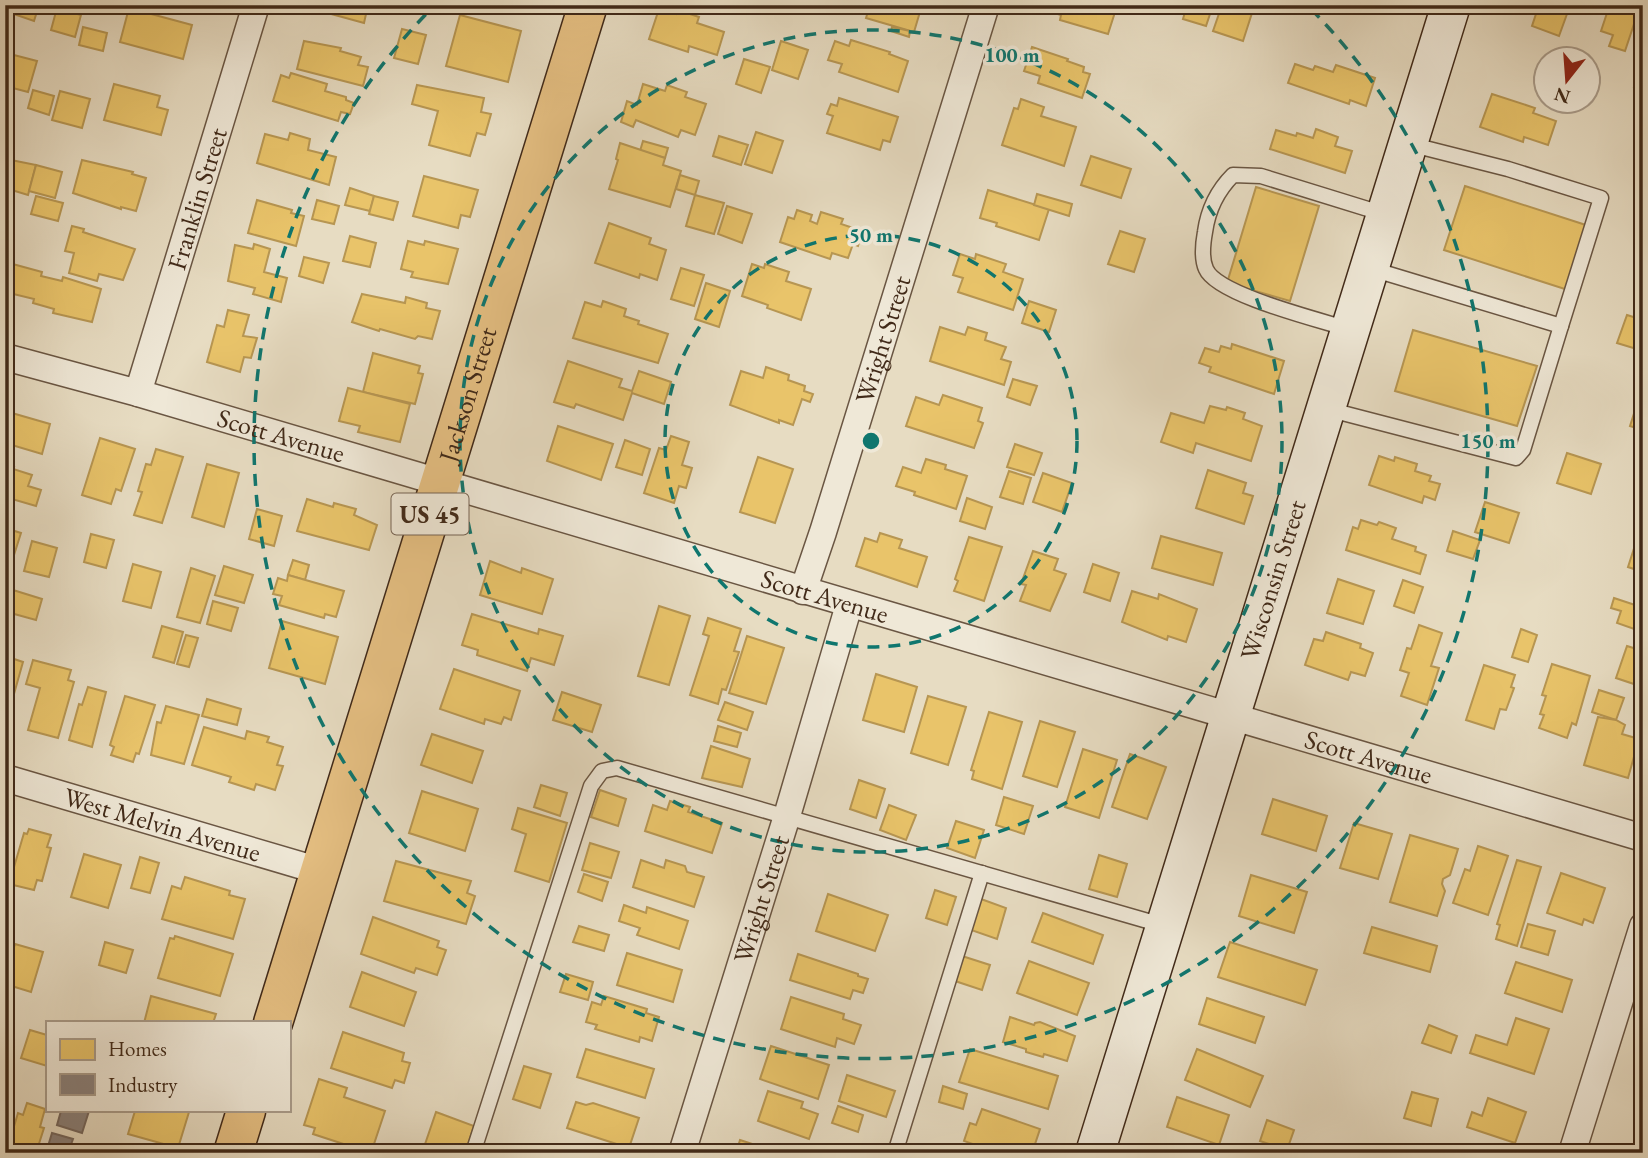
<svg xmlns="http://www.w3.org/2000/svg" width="1648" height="1158" viewBox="0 0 1648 1158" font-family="'EB Garamond',serif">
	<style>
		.homes { fill: #e9c46a; stroke: #b79652; stroke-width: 2 }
		.industry { fill: #8a817c; stroke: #74675e; stroke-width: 2 }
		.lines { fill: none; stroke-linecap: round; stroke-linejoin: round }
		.lane-casing { stroke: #6a5643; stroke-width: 17 }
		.street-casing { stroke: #6a5643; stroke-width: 29 }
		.secondary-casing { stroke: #412a19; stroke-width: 41 }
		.primary-casing { stroke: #412a19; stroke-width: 41 }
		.lane { stroke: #efe8d7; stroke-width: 14 }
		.street { stroke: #efe8d7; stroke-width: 26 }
		.secondary { stroke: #efe8d7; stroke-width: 38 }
		.primary { stroke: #e4be81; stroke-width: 38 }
		.ring { fill: none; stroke: #0f766e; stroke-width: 3.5; stroke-dasharray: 12 9 }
		.labels { text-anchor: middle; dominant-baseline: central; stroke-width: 7; stroke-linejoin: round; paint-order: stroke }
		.shield { fill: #efe8d7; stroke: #756352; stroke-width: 2 }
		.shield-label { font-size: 24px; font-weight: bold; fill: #412a19 }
		.street-label { font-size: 26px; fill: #412a19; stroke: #efe8d7 }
		.centre { fill: #0f766e; stroke: #efe8d7; stroke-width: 3.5 }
		.ring-label { font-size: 21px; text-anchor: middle; font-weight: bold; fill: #0f766e; stroke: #efe8d7; stroke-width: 7; stroke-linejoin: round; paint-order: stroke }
	</style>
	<rect width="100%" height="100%" fill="#e7dcc2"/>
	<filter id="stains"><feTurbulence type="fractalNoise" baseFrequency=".00286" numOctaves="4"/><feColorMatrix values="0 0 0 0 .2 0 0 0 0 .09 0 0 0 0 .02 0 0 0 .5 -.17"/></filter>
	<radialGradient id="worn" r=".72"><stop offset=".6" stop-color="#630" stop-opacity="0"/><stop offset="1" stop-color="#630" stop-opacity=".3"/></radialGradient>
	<g class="homes">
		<path d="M5,5H39L34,21L5,11Z"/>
		<path d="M314,5H368L364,23L313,9Z"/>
		<path d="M870,5H922L914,32L866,18Z"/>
		<path d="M1047,5H1114L1117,6L1108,34L1060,20L1061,15L1045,10Z"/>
		<path d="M1187,5H1213L1206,26L1183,19Z"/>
		<path d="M1222,5L1252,13L1243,41L1213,31Z"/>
		<path d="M1539,5L1567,14L1559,36L1532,26Z"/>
		<path d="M1602,5H1643L1639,19L1636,18L1625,51L1609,46L1613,35L1601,31L1608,10L1601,8Z"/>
		<path d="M57,8L81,15L75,37L51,30Z"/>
		<path d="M129,8L192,25L183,59L120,42Z"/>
		<path d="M659,9L676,14L678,10L699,17L697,23L724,32L717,55L689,46L688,52L649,39Z"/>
		<path d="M460,15L521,31L508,82L446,66Z"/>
		<path d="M83,27L107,33L103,51L79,45Z"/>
		<path d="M892,27L910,31L909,37L891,31Z"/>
		<path d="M402,29L426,35L418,64L394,58Z"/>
		<path d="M851,40L890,52L889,54L908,61L898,92L839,72L842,64L828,60L835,41L849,46Z"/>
		<path d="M304,41L341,48L340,51L361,57L358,65L368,67L363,86L297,69Z"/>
		<path d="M781,41L808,50L798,79L772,70Z"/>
		<path d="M1032,47L1068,59L1067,61L1084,67L1083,72L1090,74L1082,98L1038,83L1040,76L1024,71Z"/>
		<path d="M10,54L37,61L28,92L5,86V56L9,57Z"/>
		<path d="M744,59L770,67L761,93L736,84Z"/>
		<path d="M1642,61L1643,62V90L1634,87Z"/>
		<path d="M1295,64L1313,70L1315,66L1333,72L1336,65L1375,78L1366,106L1350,100L1349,104L1288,83Z"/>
		<path d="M291,73L327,84L325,91L346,97V100L354,103L350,114L341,112L338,121L273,101L281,75L289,78Z"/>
		<path d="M114,84L160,96L157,107L168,110L161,135L104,120Z"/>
		<path d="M643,84L665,91L667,85L687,92L685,97L706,104L695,135L681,130L678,137L636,120L633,127L621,122L627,101L637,105Z"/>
		<path d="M417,85L484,98L481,112L491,114L485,135L477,133L470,156L429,145L438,111L412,104Z"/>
		<path d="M33,90L54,96L49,115L28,108Z"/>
		<path d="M60,91L90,99L82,128L52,120Z"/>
		<path d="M1492,94L1535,108L1533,113L1556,121L1548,145L1524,137L1523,142L1480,127Z"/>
		<path d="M839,98L898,117L890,142L883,140L880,150L827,133L833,116L827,114L831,104L837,106Z"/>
		<path d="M1021,99L1044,107L1041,116L1076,127L1064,166L1002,145L1014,108L1018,109Z"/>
		<path d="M1316,129L1338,137L1335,146L1352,151L1345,173L1270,149L1276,130L1296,136L1297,133L1313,138Z"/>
		<path d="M756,132L783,141L772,173L745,164Z"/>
		<path d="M290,133L310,139L308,150L336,157L329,185L257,163L265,134L288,140Z"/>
		<path d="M719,136L748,145L741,165L713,156Z"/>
		<path d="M643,141L668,148L665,158L640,151Z"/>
		<path d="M620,143L665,158L663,165L681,171L670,207L609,189L618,160L616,159Z"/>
		<path d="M1091,156L1131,169L1121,198L1081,185Z"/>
		<path d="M6,159L36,165L28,195L5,188Z"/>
		<path d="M82,160L133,172L132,174L146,178L136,211L121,207V209L73,193Z"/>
		<path d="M36,165L62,172L55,198L29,191Z"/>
		<path d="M680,175L699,181L695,195L676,189Z"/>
		<path d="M424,176L478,190L470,217L461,215L458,228L413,216Z"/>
		<path d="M1465,186L1592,227L1571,291L1444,250Z"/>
		<path d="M1256,187L1319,206L1290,301L1227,283Z"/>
		<path d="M350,188L374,196L370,211L345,205Z"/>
		<path d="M988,190L1049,209L1039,240L996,226L997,223L980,218Z"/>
		<path d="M1037,194L1072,204L1069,216L1034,205Z"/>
		<path d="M695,195L724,203L714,234L686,226Z"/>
		<path d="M36,196L63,203L58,221L31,214Z"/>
		<path d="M374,196L398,202L393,220L369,214Z"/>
		<path d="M257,200L292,210L291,213L304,216L296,246L248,233Z"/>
		<path d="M317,200L339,206L334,224L312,219Z"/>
		<path d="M727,206L752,214L742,243L718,234Z"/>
		<path d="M797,210L812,215L810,221L817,224L821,212L843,219L841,224L856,229L855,234L861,236L858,246L853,244L848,258L832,253L830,259L780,242L788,217L794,219Z"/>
		<path d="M609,223L651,238L649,244L666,250L657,280L640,274L639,278L595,263Z"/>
		<path d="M72,226L84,229L83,232L135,249L123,280L99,274L97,281L69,273L74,253L65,251Z"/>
		<path d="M1120,231L1145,239L1134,272L1108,264Z"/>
		<path d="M350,236L376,243L370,267L343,261Z"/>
		<path d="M408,241L424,245L425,241L458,249L448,284L411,277L413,272L401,269Z"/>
		<path d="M254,244L270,249L264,272L287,278L281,302L253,294L255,288L228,281L235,245L253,249Z"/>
		<path d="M960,254L975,259L976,254L1006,264L1003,272L1023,279L1013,310L958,292L963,278L953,275Z"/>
		<path d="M304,257L329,263L323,283L299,276Z"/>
		<path d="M9,263L42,272L41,276L62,281L63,277L101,289L92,322L53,313L54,309L33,303L34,299L5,292V279Z"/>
		<path d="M752,264L764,268L765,264L789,272L786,281L811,289L801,320L767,308L768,305L742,296Z"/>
		<path d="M681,268L704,275L694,306L671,299Z"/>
		<path d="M706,283L730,291L719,327L695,319Z"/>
		<path d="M362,294L405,303L406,297L427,303L426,308L440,311L432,339L418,336L415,339L380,329L379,331L352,322Z"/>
		<path d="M603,301L626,309L624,316L639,321L638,324L668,334L658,363L573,338L585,302L601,307Z"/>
		<path d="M1029,301L1056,310L1049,332L1022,323Z"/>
		<path d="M228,310L249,315L243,336L257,338L251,358L244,357L240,372L207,362L217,325L224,327Z"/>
		<path d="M1627,315L1643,320V351L1617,343Z"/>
		<path d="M940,327L965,335L968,327L987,333L985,340L1006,347L1001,359L1011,362L1004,385L930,361Z"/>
		<path d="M1413,330L1537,366L1517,426L1395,391Z"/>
		<path d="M1232,344L1284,361L1274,394L1209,372L1211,367L1199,363L1205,348L1219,352L1221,346L1231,349Z"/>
		<path d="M373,353L420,366L418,373L423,374L415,404L363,392Z"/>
		<path d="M568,361L622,379L619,387L632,391L639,371L671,382L664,404L632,393L623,420L576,404L574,408L554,402Z"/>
		<path d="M766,367L789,375L788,380L805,386L804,391L813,394L810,402L802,399L793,425L779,420V423L730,405L741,371L763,378Z"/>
		<path d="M1013,379L1037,386L1030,405L1007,397Z"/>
		<path d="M348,388L410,404L400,442L358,432L360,426L339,421Z"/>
		<path d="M943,395L982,408L978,421L983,423L974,448L906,426L916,397L939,405Z"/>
		<path d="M1637,404L1643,406V430L1630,426Z"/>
		<path d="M1210,406L1226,410L1227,407L1245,413L1243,419L1262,426L1251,461L1196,443L1193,453L1161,442L1171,413L1204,423Z"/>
		<path d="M5,411L50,424L42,454L5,443Z"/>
		<path d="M558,426L613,444L601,480L547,461Z"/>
		<path d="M671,436L689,442L682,465L692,468L686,488L679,486L674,503L644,493L659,448L666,450Z"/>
		<path d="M100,438L135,449L121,491L116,489L111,504L82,495Z"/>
		<path d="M625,440L650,449L642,475L616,467Z"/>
		<path d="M1015,444L1042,453L1034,475L1007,467Z"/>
		<path d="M156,449L183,457L162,523L134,515L142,492L138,491L146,464L151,465Z"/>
		<path d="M1567,453L1601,464L1591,494L1557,483Z"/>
		<path d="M1379,456L1394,461L1395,457L1417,464L1415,471L1431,476L1429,481L1440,484L1435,500L1424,496L1422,503L1369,485Z"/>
		<path d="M758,457L793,469L775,523L740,512Z"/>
		<path d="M926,459L946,465L945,469L967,476L956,509L914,495L915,492L896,486L903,467L921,473Z"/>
		<path d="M5,464L14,467L13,469L32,475L28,486L41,490L36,506L5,497Z"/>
		<path d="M207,464L239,473L224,527L192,517Z"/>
		<path d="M1208,470L1246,483L1243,493L1253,496L1244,524L1196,508Z"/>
		<path d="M1009,471L1031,478L1023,504L1000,497Z"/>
		<path d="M1043,473L1072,483L1062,512L1033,502Z"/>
		<path d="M967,498L992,507L985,529L960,521Z"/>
		<path d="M307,499L333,507L334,503L356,509L354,515L377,525L369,550L297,531Z"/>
		<path d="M1485,502L1519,513L1509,543L1475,532Z"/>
		<path d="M257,509L282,516L274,546L249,539Z"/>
		<path d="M1361,520L1377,525L1379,522L1396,528L1392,539L1416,547L1415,551L1426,555L1420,574L1346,550L1353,527L1358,529Z"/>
		<path d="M5,528L21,533L14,555L5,552Z"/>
		<path d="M1453,531L1480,540L1473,559L1447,551Z"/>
		<path d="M880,533L902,540L899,548L927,557L917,587L856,566L865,538L877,542Z"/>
		<path d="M91,534L114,540L106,568L84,562Z"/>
		<path d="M1161,536L1222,553L1213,585L1152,568Z"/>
		<path d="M969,537L1002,547L984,601L954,591L958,581L955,579Z"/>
		<path d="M1637,539L1643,541V572L1628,567Z"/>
		<path d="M32,541L57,548L49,577L24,571Z"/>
		<path d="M1033,551L1058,559L1054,570L1066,574L1050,611L1020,601L1026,585L1021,584Z"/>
		<path d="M293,560L309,565L305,580L288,575Z"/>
		<path d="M490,561L521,573L522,568L553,579L542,614L480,595Z"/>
		<path d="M133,564L161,572L151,608L123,601Z"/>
		<path d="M1093,564L1119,573L1110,601L1084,592Z"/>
		<path d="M224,566L253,575L244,603L215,595Z"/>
		<path d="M191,568L215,576L200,623L177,617Z"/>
		<path d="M288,575L344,591L336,617L325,614L324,618L279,605L282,596L273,594L278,578L287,581Z"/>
		<path d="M1338,579L1374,591L1363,624L1327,613Z"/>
		<path d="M1403,580L1423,587L1414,613L1394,606Z"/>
		<path d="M13,590L42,599L36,620L7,612Z"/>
		<path d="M1132,591L1158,599L1159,594L1197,609L1186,642L1168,636L1167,640L1122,622Z"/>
		<path d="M1614,598L1641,607L1643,602V632L1617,623L1621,611L1611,608Z"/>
		<path d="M213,601L238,608L231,631L207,624Z"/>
		<path d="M659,606L690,616L669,685L638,676Z"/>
		<path d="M472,614L538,634L539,629L563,636L554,665L531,658L527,671L477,655L478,650L462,645Z"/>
		<path d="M708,618L741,629L734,651L739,652L726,690L722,689L718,704L690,695L709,636L703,634Z"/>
		<path d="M282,621L338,637L325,684L269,668Z"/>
		<path d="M1419,625L1442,633L1431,666L1439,668L1427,705L1401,696L1409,673L1400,670L1407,648L1411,649Z"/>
		<path d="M162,626L183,632L174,663L153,657Z"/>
		<path d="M1521,629L1537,635L1528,662L1512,657Z"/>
		<path d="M1326,632L1361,644L1360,648L1373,653L1365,676L1351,672L1348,680L1305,665L1314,639L1323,641Z"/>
		<path d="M186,635L198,638L189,667L177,664Z"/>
		<path d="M747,636L784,648L766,704L729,693Z"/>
		<path d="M1627,646L1643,651V687L1616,678Z"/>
		<path d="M5,656L23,662L5,726Z"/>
		<path d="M33,660L71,670L68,680L74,682L58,738L28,730L40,688L26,684Z"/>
		<path d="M1552,664L1590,676L1576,725L1572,723L1567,738L1539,728L1544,715L1540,714L1546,696L1542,695Z"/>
		<path d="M1484,665L1515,675L1511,687L1514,688L1506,710L1500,709L1494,729L1466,720Z"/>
		<path d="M454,669L520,691L511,720L504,717L501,724L485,719L484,724L440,709Z"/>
		<path d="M876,674L917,687L904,732L863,720Z"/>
		<path d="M88,687L106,692L92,747L69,740L79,704L82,705Z"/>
		<path d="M1599,690L1624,698L1616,720L1592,712Z"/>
		<path d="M562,692L601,705L592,732L553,720Z"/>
		<path d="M125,696L155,705L139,754L136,753L133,762L111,755L114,747L110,745Z"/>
		<path d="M928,696L966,707L948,765L911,753Z"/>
		<path d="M207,699L241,709L237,725L202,716Z"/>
		<path d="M725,702L753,712L747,730L718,720Z"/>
		<path d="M166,706L199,715L184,764L151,755L157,722L161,723Z"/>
		<path d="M989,712L1022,722L1002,789L972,779L974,771L971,770Z"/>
		<path d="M1598,717L1616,720L1625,725L1622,734L1639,739L1628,778L1584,765Z"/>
		<path d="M1040,721L1075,732L1057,787L1023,776Z"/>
		<path d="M718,726L741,733L737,747L714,741Z"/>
		<path d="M204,727L245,739L247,731L269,737L267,742L283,747L277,765L283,766L275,790L256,784L254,790L229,782L231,777L192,765Z"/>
		<path d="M432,734L483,751L472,783L421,765Z"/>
		<path d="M711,746L750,759L742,787L702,778Z"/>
		<path d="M1083,749L1117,760L1099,818L1065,807Z"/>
		<path d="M1130,754L1166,767L1147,819L1112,807Z"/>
		<path d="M859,780L885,789L876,818L850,809Z"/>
		<path d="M541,785L567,793L560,816L534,807Z"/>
		<path d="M600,790L626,799L618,826L591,817Z"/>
		<path d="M422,791L478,809L465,851L409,833Z"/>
		<path d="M1004,797L1033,806L1024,834L996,825Z"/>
		<path d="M1273,799L1327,816L1316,851L1262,834Z"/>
		<path d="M670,801L690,807L688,812L722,823L712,853L645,831L653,805L667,810Z"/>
		<path d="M889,805L916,815L906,840L880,830Z"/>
		<path d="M518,808L567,823L549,882L515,871L526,834L512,829Z"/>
		<path d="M956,821L984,830L975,858L947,848Z"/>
		<path d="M1354,823L1392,834L1378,879L1340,868Z"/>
		<path d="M29,829L51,835L47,847L51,848L42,881L37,880L34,890L9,884L24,833L27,834Z"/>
		<path d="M1410,835L1458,849L1450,875L1443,879L1442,884L1445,891L1437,916L1390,902Z"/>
		<path d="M590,843L619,852L611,878L582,870Z"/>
		<path d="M1478,846L1508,856L1488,915L1453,903L1465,869L1470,871Z"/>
		<path d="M84,854L121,865L108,908L71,897Z"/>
		<path d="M1099,855L1127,864L1117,897L1089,889Z"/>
		<path d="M140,857L159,863L150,893L131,888Z"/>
		<path d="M641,860L664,868L666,860L685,866L687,872L704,877L694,907L633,887Z"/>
		<path d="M1517,860L1541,867L1517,946L1496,939L1500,925L1497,924Z"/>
		<path d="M396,861L471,881L467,893L475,896L466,924L384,901Z"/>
		<path d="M1561,873L1605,888L1593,923L1584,919L1582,925L1547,913Z"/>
		<path d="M584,874L608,882L602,901L578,892Z"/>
		<path d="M1251,875L1307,892L1294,933L1239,916Z"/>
		<path d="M185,877L230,891L229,895L245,899L233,939L162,919L172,886L181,889Z"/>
		<path d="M935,890L956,897L947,925L926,918Z"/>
		<path d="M828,894L888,915L875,951L816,931Z"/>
		<path d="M981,899L1006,908L997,939L971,930Z"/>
		<path d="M624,905L646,913L647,907L688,921L679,949L637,935L640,928L619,921Z"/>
		<path d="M1043,913L1103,935L1093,964L1032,942Z"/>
		<path d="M373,917L439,941L437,947L446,950L437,975L416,968L414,973L361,954Z"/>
		<path d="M1528,924L1555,931L1548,955L1521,947Z"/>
		<path d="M579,926L609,935L604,951L573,942Z"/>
		<path d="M1372,927L1437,946L1430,972L1364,953Z"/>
		<path d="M175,936L233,954L220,996L158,978L170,938L174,939Z"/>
		<path d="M105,942L133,950L126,973L99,965Z"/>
		<path d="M1230,942L1317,970L1305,1005L1218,977Z"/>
		<path d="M15,944L43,952L31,992L5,984V976Z"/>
		<path d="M627,953L682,970L673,1002L617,985Z"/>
		<path d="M798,954L858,974V976L868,979L863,993L853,990L850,999L790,980Z"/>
		<path d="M962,956L990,965L982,990L955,981Z"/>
		<path d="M1029,961L1089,983L1077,1015L1017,993Z"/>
		<path d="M1516,962L1572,980L1562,1012L1505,993Z"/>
		<path d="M362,972L416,992L404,1026L350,1007Z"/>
		<path d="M566,974L593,982L588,1000L560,992Z"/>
		<path d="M151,996L216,1014L213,1023H144Z"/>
		<path d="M604,996L647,1009L646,1013L659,1017L652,1041L640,1037L639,1042L595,1029L597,1025L586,1022L592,1002L601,1005Z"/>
		<path d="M791,997L844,1014L843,1019L861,1025L854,1044L837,1038L835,1047L781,1029Z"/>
		<path d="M1207,998L1264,1017L1255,1043L1199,1024Z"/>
		<path d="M1010,1017L1034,1025L1035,1023L1040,1022L1075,1036L1067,1061L1044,1054L1043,1057L1026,1052V1049L1003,1042Z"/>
		<path d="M1516,1018L1549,1029L1534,1074L1470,1053L1476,1035L1507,1045Z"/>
		<path d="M1429,1025L1457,1036L1451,1053L1422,1043Z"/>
		<path d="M30,1030L47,1035V1066L21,1058Z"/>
		<path d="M343,1032L404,1053L402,1061L410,1063L404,1083L395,1080L392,1088L331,1068Z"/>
		<path d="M771,1046L829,1065L818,1099L760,1079Z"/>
		<path d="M586,1049L654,1069L645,1098L577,1077Z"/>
		<path d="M970,1049L1058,1076L1048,1109L959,1082Z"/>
		<path d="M1197,1049L1263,1076L1250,1107L1185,1080Z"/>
		<path d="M524,1066L551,1074L540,1108L513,1099Z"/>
		<path d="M847,1075L895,1091L886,1117L839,1101Z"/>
		<path d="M319,1079L347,1088L344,1097L385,1111L371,1153L313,1134L315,1128L304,1125Z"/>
		<path d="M943,1086L967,1094L963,1109L939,1102Z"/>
		<path d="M768,1091L803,1102L801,1108L818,1114L809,1139L758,1121Z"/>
		<path d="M1412,1092L1438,1099L1431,1126L1404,1118Z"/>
		<path d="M1177,1097L1229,1115L1219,1145L1167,1127Z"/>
		<path d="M1488,1098L1526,1112L1515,1143L1467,1127L1472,1112L1482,1116Z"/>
		<path d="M576,1102L586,1105L593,1103L639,1118L629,1148L567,1128Z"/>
		<path d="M27,1103L45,1109L40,1127L44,1128L36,1153H6L18,1113L23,1115Z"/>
		<path d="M838,1106L863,1115L858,1132L832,1123Z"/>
		<path d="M982,1109L1040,1129L1032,1153L1016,1150L1015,1153H998L964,1141L970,1123L976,1125Z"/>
		<path d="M135,1111L189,1112L178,1148L128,1134Z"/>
		<path d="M436,1112L474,1126L465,1153H422Z"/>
		<path d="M1267,1120L1294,1130L1287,1150L1260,1141Z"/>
		<path d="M740,1140L780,1153H736Z"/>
		<path d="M554,1146L577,1153H552Z"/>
	</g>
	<g class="industry">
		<path d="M61,1111H89L82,1133L57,1125Z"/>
		<path d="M52,1133L73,1139L68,1153H46Z"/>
	</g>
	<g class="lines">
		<defs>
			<g id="lane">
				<path d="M1409,144L1508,169L1601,198L1561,326"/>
				<path d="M1348,329C1320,320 1217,295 1206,269C1201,258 1203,243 1205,232C1208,210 1218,190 1233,175L1261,176L1384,214"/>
				<path d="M1327,409L1516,458L1523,450L1561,326L1372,269"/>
				<path d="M473,1153L591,786L602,771L617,768L1165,926"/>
				<path d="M895,1153L982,873"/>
			</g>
			<g id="street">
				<path id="s1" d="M5,357L138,393L1643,838"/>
				<path id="s2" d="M138,393L256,5"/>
				<path id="s3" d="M803,591L823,532L986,5"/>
				<path id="s4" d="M5,778L320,871"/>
				<path id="s5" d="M682,1153L787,816L849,605"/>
				<path d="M1572,1153L1643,926"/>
			</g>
			<g id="secondary">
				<path id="s6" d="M1095,1153L1451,5"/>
			</g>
			<g id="primary">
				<path id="s7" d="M273,1023L588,5"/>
				<path d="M233,1153L246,1111"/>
			</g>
		</defs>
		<use href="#lane" class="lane-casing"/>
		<use href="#street" class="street-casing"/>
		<use href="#secondary" class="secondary-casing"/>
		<use href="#primary" class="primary-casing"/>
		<use href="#lane" class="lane"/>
		<use href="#street" class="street"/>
		<use href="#secondary" class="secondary"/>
		<use href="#primary" class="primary"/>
	</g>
	<g class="ring">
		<circle cx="871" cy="441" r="206"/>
		<circle cx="871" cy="441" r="411"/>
		<path d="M1311 9A617 617 0 1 1 431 9"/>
	</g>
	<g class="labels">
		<rect class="shield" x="391.5" y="493.5" width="77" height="41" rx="5"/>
		<g class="shield-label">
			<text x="430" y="514">US 45</text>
		</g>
		<g class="street-label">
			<text stroke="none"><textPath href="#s2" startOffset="203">Franklin Street</textPath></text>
			<text stroke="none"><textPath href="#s3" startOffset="264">Wright Street</textPath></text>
			<text stroke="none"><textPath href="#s7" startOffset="658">Jackson Street</textPath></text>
			<text stroke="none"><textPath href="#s1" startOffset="287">Scott Avenue</textPath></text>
			<text stroke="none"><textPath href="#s6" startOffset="600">Wisconsin Street</textPath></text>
			<text stroke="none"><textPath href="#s1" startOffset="854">Scott Avenue</textPath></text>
			<text stroke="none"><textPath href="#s1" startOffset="1421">Scott Avenue</textPath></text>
			<text stroke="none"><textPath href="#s4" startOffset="164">West Melvin Avenue</textPath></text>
			<text stroke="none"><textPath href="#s5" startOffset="266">Wright Street</textPath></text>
		</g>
	</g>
	<circle cx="871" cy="441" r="10" class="centre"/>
	<g class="ring-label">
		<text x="1012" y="62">100 m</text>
		<text x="871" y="242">50 m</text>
		<text x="1488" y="448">150 m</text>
	</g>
	<rect width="1648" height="1158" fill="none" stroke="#e7dcc2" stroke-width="28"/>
	<rect x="7" y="7" width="1634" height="1144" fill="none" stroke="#412a19" stroke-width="3.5"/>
	<rect x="14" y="14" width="1620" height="1130" fill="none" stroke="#412a19" stroke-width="2"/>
	<rect x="46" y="1021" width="245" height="91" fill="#efe8d7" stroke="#a99c8b" stroke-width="2"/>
	<rect x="60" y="1039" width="35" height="21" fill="#e9c46a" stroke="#a99c8b" stroke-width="2"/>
	<text x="108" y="1056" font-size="21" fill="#412a19">Homes</text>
	<rect x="60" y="1074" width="35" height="21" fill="#8a817c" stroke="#a99c8b" stroke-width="2"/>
	<text x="108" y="1092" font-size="21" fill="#412a19">Industry</text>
	<g transform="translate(1567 80) rotate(197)"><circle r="33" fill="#efe8d7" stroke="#a99c8b" stroke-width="2"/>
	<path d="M0-5L12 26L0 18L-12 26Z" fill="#8f2418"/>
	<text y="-10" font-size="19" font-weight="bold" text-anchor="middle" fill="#412a19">N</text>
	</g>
	<rect width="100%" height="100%" filter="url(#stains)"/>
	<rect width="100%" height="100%" fill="url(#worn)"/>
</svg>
